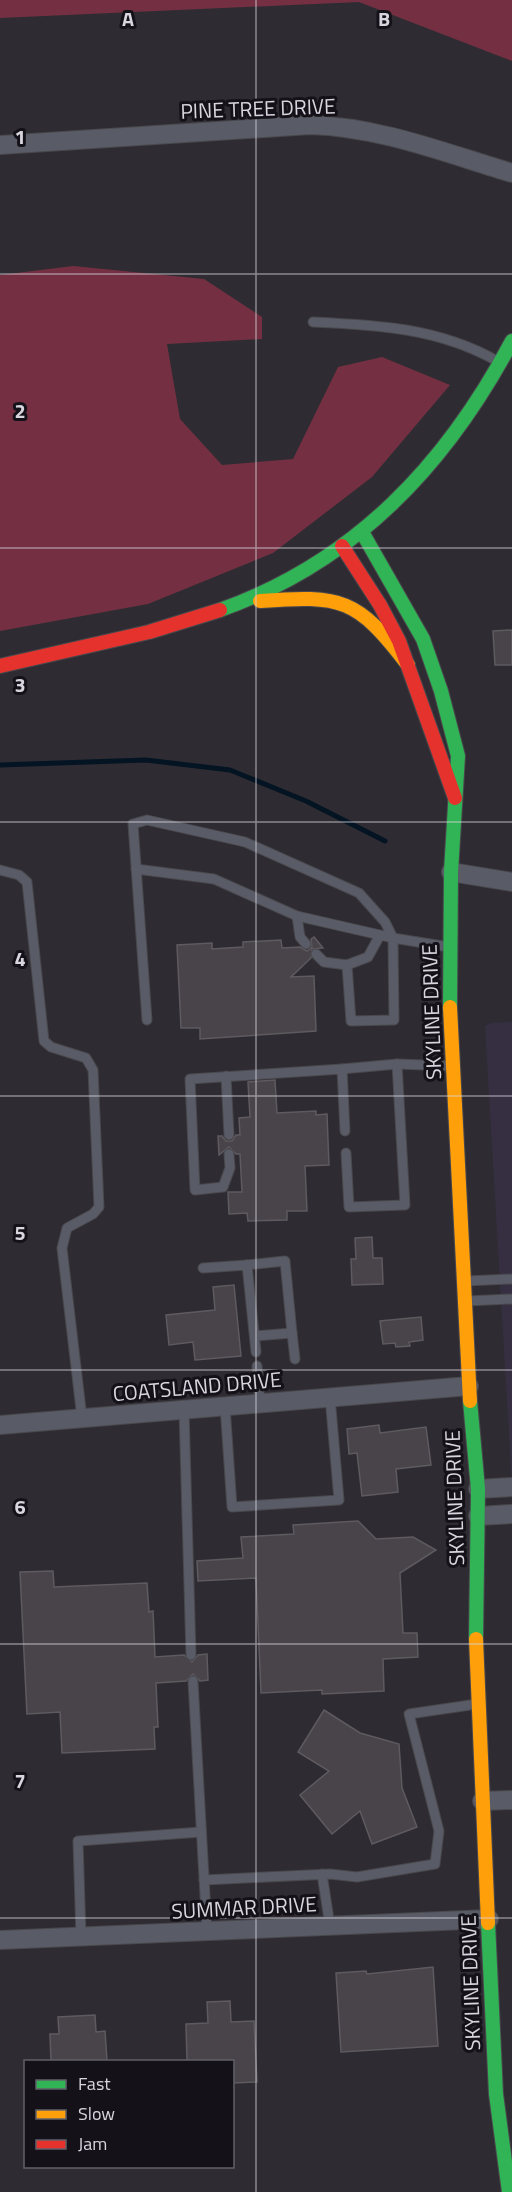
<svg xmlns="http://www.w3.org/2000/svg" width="512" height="2192" viewBox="0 0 512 2192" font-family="'Titillium Web',sans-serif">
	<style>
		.built { fill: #362f42 }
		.green { fill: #743042 }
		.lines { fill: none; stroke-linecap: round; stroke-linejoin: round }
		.stream { stroke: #041422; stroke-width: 5 }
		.building { fill: #484449; stroke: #5e5a5f; stroke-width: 1.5 }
		.lane-casing { stroke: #49484d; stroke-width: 11 }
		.street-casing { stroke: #49484d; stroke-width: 20 }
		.fast-casing { stroke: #49484d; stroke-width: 16 }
		.slow-casing { stroke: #49484d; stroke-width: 16 }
		.jam-casing { stroke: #49484d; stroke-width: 16 }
		.lane { stroke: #595c66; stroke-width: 9 }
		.street { stroke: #595c66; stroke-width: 18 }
		.fast { stroke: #30b455; stroke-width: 14 }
		.slow { stroke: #ff9f0a; stroke-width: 14 }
		.jam { stroke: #e5322d; stroke-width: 14 }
		.grid { fill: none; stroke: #d8d5df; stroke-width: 1.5; stroke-opacity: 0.55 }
		.labels { text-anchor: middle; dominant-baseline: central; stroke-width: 6; stroke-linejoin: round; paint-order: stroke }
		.street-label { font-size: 21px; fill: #d8d5df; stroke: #141218 }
		.grid-label { font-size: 20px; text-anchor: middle; font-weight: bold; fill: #d8d5df; stroke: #141218; stroke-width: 6; stroke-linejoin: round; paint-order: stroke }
	</style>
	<rect width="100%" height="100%" fill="#2e2c32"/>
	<path class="built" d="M512,1022V1485L485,1026L491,1023Z"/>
	<g class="green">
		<path d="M0,0H512V61L359,2L0,18Z"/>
		<path d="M73,266L204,279L262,317V339L167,344L180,419L222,465L293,459L338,367L382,357L450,385L372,477L273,553L148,604L0,631V275Z"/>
	</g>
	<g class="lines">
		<path class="stream" d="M0,765L146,760L230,770L306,801L385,841"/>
	</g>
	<g class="building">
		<path d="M512,630V665H495L493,631Z"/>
		<path d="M314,937L323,948L312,949L311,958L291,977L314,976L316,1031L200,1039V1028H181L177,945L212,943V949L243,947V942L281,940L282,948L300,947L307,951L312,947L311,939Z"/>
		<path d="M275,1080L277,1113L316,1111V1115L327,1114L329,1165L305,1166L307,1211H287V1220L248,1221L247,1213L229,1214L228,1192H242L240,1154H236L229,1147L219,1155L218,1136H222L226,1141H232L236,1135H240L239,1118L250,1117L248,1082Z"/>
		<path d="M372,1237L373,1258H382L383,1284L352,1285L351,1259H356L355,1238Z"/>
		<path d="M234,1285L241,1356L195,1360L193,1342L169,1345L166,1315L215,1310L213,1287Z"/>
		<path d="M421,1317L423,1340L409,1342L410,1346L396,1347L395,1343L383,1344L380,1321Z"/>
		<path d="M379,1425L380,1433L426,1427L431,1465L396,1469L398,1492L362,1496L357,1453L349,1454L347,1429Z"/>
		<path d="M358,1521L376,1539L413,1537L436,1550L400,1573L403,1633H417L418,1657L383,1659L384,1691L322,1694V1690L261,1693L256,1578L198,1581L197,1561L243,1558L241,1537L294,1534L293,1525Z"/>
		<path d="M53,1571L54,1587L147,1583L149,1612L153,1611L155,1657L184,1655L192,1662L198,1655L207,1654L208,1680L200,1681L193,1674L186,1681L156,1683L158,1727H154L155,1749L62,1753L60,1712L27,1714L20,1572Z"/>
		<path d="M324,1710L360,1733L399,1744L402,1788L417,1827L372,1844L360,1811L332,1834L300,1795L329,1771L298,1752Z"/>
		<path d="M433,1967L438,2046L341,2052L336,1973L366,1971L367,1974Z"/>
		<path d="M230,2001L231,2022L254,2021L257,2082L232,2083V2061H187L186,2024L208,2023L207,2002Z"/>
		<path d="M95,2015L96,2032L105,2031L107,2061H51L50,2034H59L58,2017Z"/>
	</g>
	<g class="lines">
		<defs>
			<g id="lane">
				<path d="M313,322C378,325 439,328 497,361"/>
				<path d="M136,869L214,879L297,916L380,935L393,938L394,1020L351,1021L347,965L368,957L380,935"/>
				<path d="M0,870L19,875L27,882L44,1041L51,1047L86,1058L93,1070L99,1207L93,1214L67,1228L62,1248L82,1418"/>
				<path d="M297,916L300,937L306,944"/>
				<path d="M316,954L324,962L347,965"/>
				<path d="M147,1020L133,824L147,820L245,842L359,893L385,922L393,938L449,947"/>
				<path d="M342,1069L397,1064"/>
				<path d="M226,1076L229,1135"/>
				<path d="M346,1153L349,1207L405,1205L397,1064L451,1066"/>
				<path d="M229,1154L230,1168L223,1187L195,1190L190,1079L342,1069L345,1131"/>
				<path d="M247,1265L285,1261L292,1333L255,1336"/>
				<path d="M203,1268L247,1265L256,1352"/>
				<path d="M466,1281L512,1279"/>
				<path d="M467,1301L512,1299"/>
				<path d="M292,1333L295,1359"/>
				<path d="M257,1366L260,1403"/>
				<path d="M225,1406L232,1507L339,1500L330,1397"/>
				<path d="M184,1410L191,1655"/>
				<path d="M193,1681L207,1931"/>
				<path d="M322,1874L330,1926"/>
				<path d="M204,1880L330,1874L357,1877L435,1864L439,1831L409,1714L477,1704"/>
				<path d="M81,1937L78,1841L201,1832"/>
			</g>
			<g id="street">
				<path d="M0,145L310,125C380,127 445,153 512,173"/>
				<path d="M451,872L512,882"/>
				<path d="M0,1425L469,1386"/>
				<path d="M478,1489L512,1487"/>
				<path d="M478,1516L512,1514"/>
				<path d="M482,1801L512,1800"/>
				<path d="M0,1940L489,1919"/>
			</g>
			<g id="fast">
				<path d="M362,532L423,639L441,691L458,756L451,872L450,1007"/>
				<path d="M220,610C355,562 446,465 512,341"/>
				<path d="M470,1401L478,1489L476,1639"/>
				<path d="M488,1923L496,2094L509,2192"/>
			</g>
			<g id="slow">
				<path d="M260,601C342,595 357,598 408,665"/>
				<path d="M450,1007L470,1401"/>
				<path d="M476,1639L488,1923"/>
			</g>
			<g id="jam">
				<path d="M342,546L380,605L399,641L455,798"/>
				<path d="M0,666L149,632L220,610"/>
			</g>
		</defs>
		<use href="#lane" class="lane-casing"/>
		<use href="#street" class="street-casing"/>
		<use href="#fast" class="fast-casing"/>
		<use href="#slow" class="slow-casing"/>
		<use href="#jam" class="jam-casing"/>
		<use href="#lane" class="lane"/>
		<use href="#street" class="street"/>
		<use href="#fast" class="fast"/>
		<use href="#slow" class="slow"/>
		<use href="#jam" class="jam"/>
	</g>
	<path class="grid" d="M256,0V2192M0,274H512M0,548H512M0,822H512M0,1096H512M0,1370H512M0,1644H512M0,1918H512"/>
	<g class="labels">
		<g class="street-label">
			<text transform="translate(258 108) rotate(-2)">PINE TREE DRIVE</text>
			<text transform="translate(431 1012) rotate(-92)">SKYLINE DRIVE</text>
			<text transform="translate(197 1386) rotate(-5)">COATSLAND DRIVE</text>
			<text transform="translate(454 1498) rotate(-92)">SKYLINE DRIVE</text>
			<text transform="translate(244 1907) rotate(-3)">SUMMAR DRIVE</text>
			<text transform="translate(470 1983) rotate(-92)">SKYLINE DRIVE</text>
		</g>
	</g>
	<g class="grid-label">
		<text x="128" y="26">A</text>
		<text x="384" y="26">B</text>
		<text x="20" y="144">1</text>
		<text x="20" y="418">2</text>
		<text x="20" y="692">3</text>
		<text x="20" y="966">4</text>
		<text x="20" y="1240">5</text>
		<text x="20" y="1514">6</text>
		<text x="20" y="1788">7</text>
	</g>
	<rect x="24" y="2060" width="210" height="108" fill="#141218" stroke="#626068" stroke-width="1.5"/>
	<rect x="36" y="2080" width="30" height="9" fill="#30b455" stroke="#626068" stroke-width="1.5"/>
	<text x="78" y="2090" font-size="18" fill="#d8d5df">Fast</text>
	<rect x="36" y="2110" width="30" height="9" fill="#ff9f0a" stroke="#626068" stroke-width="1.5"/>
	<text x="78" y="2120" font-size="18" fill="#d8d5df">Slow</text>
	<rect x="36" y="2140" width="30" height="9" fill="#e5322d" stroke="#626068" stroke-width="1.5"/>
	<text x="78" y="2150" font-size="18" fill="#d8d5df">Jam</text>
</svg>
